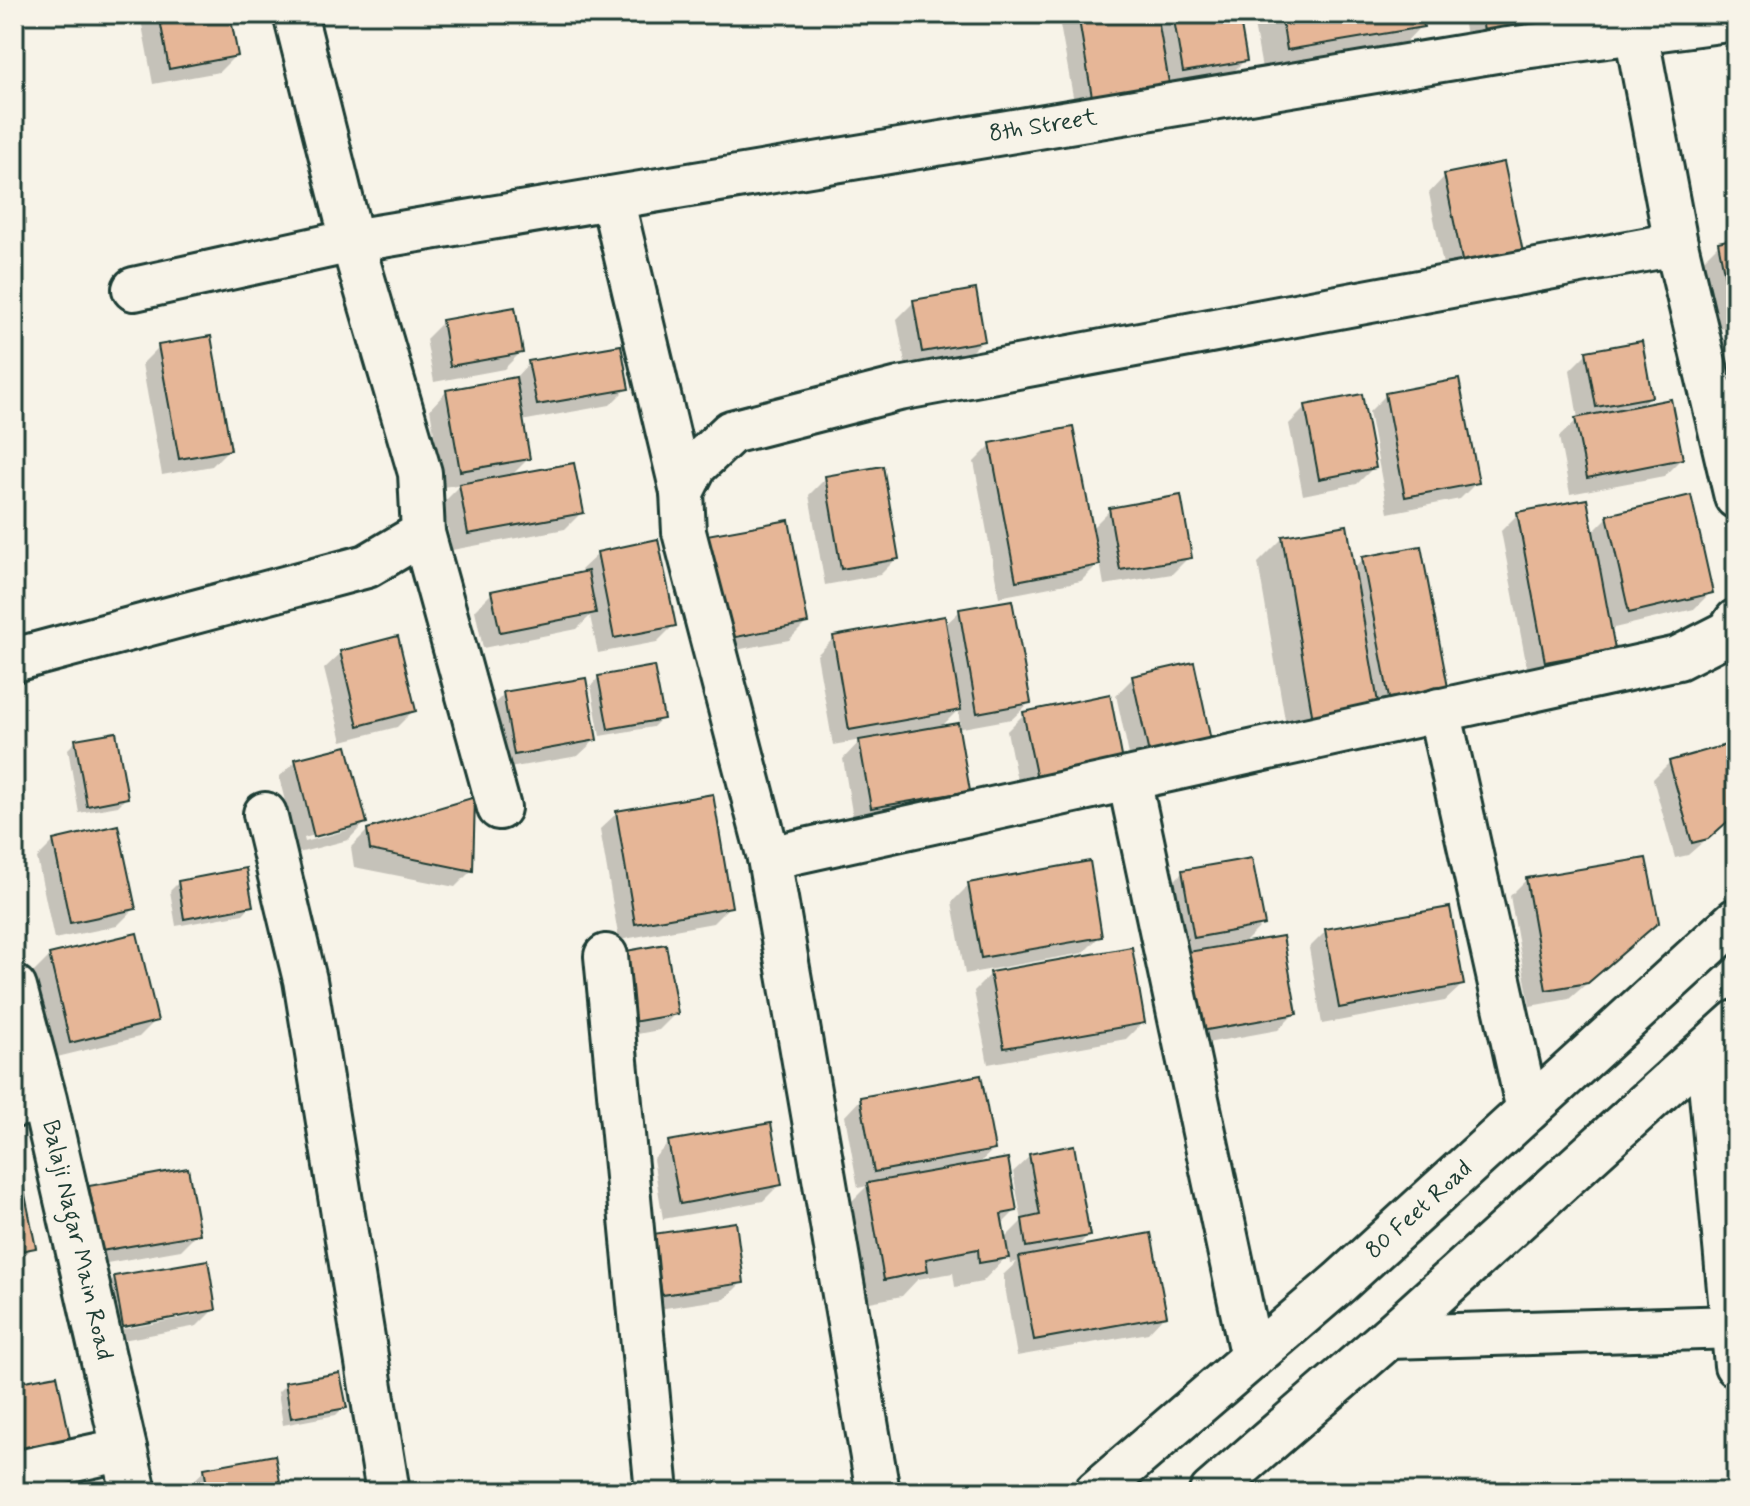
<svg xmlns="http://www.w3.org/2000/svg" width="1750" height="1506" viewBox="0 0 1750 1506" font-family="Mynerve,sans-serif">
	<style>
		.shadow { fill: #0003; fill-rule: evenodd }
		.building { fill: #e6b697; stroke: #1f3d34; stroke-width: 2 }
		.lines { fill: none; stroke-linecap: round; stroke-linejoin: round }
		.minor-casing { stroke: #1f3d34; stroke-width: 48 }
		.secondary-casing { stroke: #1f3d34; stroke-width: 50 }
		.minor { stroke: #f7f3e8; stroke-width: 42 }
		.secondary { stroke: #f7f3e8; stroke-width: 44 }
		.labels { text-anchor: middle; dominant-baseline: central; stroke-width: 6; stroke-linejoin: round; paint-order: stroke }
		.street-label { font-size: 24px; fill: #1f3d34; stroke: #f7f3e8 }
	</style>
	<rect width="100%" height="100%" fill="#f7f3e8"/>
	<filter id="ink" filterUnits="userSpaceOnUse"><feTurbulence type="fractalNoise" baseFrequency=".0125" numOctaves="2"/><feDisplacementMap in="SourceGraphic" scale="16" xChannelSelector="R" yChannelSelector="G"/><feConvolveMatrix kernelMatrix="1 2 1 2 8 2 1 2 1" color-interpolation-filters="sRGB"/></filter>
	<g filter="url(#ink)">
		<g class="shadow">
			<path d="M140,14H228L236,55L219,72L153,84Z"/>
			<path d="M1058,14H1155L1156,20L1162,14H1237L1245,60L1228,77L1167,88L1166,84L1150,99L1076,113Z"/>
			<path d="M1252,14H1419L1421,26L1397,51L1263,74Z"/>
			<path d="M1462,14H1693L1552,45L1548,20L1533,35L1468,47Z"/>
			<path d="M1445,176L1521,251L1446,280L1429,193Z"/>
			<path d="M1736,240V325L1716,329L1702,261L1719,244Z"/>
			<path d="M914,302L983,340L966,357L906,368L897,319Z"/>
			<path d="M443,322L521,352L504,369L434,382L426,339Z"/>
			<path d="M159,347L229,449L212,466L162,475L142,364Z"/>
			<path d="M1587,353L1650,396L1638,408L1681,459L1664,476L1570,494L1559,437L1578,419L1570,370Z"/>
			<path d="M529,363L627,388L610,405L521,421L528,459L510,477L582,512L565,529L452,550L443,503L462,484L443,487L430,409L446,392L513,380Z"/>
			<path d="M1386,395L1477,482L1460,499L1388,513L1369,412Z"/>
			<path d="M1306,407L1374,467L1357,484L1303,495L1289,424Z"/>
			<path d="M991,445L1091,529L1110,510L1189,557L1172,574L1104,585L1100,562L1081,581L999,597L974,462Z"/>
			<path d="M826,478L897,558L880,575L825,585L809,495Z"/>
			<path d="M1518,514L1592,533L1608,517L1711,592L1694,609L1610,629L1613,648L1596,665L1529,678L1501,531Z"/>
			<path d="M708,537L806,623L789,640L709,655L691,554Z"/>
			<path d="M1283,538L1353,570L1363,559L1432,719L1290,749L1258,563Z"/>
			<path d="M598,554L674,625L657,642L598,653L590,616L577,629L483,648L475,610L492,593L582,575L581,570Z"/>
			<path d="M960,611L1029,703L1012,719L957,729L968,790L951,807L854,824L843,759L861,740L833,745L817,655L834,638L944,626ZM958,710L960,724L940,728Z"/>
			<path d="M341,653L414,710L397,727L342,741L324,669Z"/>
			<path d="M599,677L661,719L653,727L600,736L591,686Z"/>
			<path d="M1133,678L1196,775L1136,787L1116,695Z"/>
			<path d="M504,694L595,740L578,756L497,770L487,711Z"/>
			<path d="M1108,696L1022,805L1007,731L1024,714Z"/>
			<path d="M76,741L126,798L118,806L79,813L68,749Z"/>
			<path d="M1736,744V813L1688,855L1675,858L1653,779L1670,762Z"/>
			<path d="M296,761L365,823L348,840L298,853L279,777ZM348,826V830L305,842L304,838Z"/>
			<path d="M617,813L730,906L713,923L619,940L600,829Z"/>
			<path d="M368,830L471,871L455,887L354,867L351,847Z"/>
			<path d="M54,841L134,909L117,926L54,939L37,858Z"/>
			<path d="M1183,872L1263,924L1242,945L1295,1013L1278,1030L1185,1047L1172,971L1192,951L1177,953L1166,889Z"/>
			<path d="M1527,879L1657,922L1569,999L1530,1006L1510,896Z"/>
			<path d="M179,882L251,905L243,914L176,926L170,891Z"/>
			<path d="M969,885L1100,936L1083,953L965,974L952,902Z"/>
			<path d="M1326,931L1462,985L1445,1001L1322,1024L1309,948Z"/>
			<path d="M50,956L156,1020L139,1037L53,1058L33,973Z"/>
			<path d="M610,956L676,1013L659,1030L605,1040Z"/>
			<path d="M991,974L1143,1022L1126,1039L988,1064L974,991Z"/>
			<path d="M861,1099L993,1150L977,1165L1015,1211L1001,1225L1004,1239L1022,1221L1013,1172L1030,1156L1088,1235L1075,1249L1164,1316L1148,1333L1017,1356L1003,1275L1017,1262L1010,1263L1008,1255L982,1282L955,1287L953,1273L918,1279L902,1296L859,1304L843,1210L867,1186L858,1188L845,1116Z"/>
			<path d="M669,1143L780,1184L763,1201L663,1219L653,1159Z"/>
			<path d="M90,1188L198,1233L181,1250L84,1267L73,1205Z"/>
			<path d="M14,1189L34,1247L14,1264Z"/>
			<path d="M654,1236L742,1282L725,1299L645,1311Z"/>
			<path d="M115,1278L214,1309L197,1326L107,1343L98,1295ZM198,1311V1315L114,1331L113,1327Z"/>
			<path d="M286,1384L344,1407L336,1415L283,1425L278,1392Z"/>
			<path d="M205,1470L280,1492H189L188,1486Z"/>
		</g>
		<g class="building">
			<path d="M159,14H230L238,56L169,69Z"/>
			<path d="M1078,14H1157L1169,83L1092,97Z"/>
			<path d="M1173,14H1239L1247,61L1183,72Z"/>
			<path d="M1281,14H1421L1424,27L1287,50Z"/>
			<path d="M1481,14H1552V19L1484,31Z"/>
			<path d="M1566,14H1655L1569,30Z"/>
			<path d="M1504,162L1523,252L1463,265L1444,174Z"/>
			<path d="M1736,238V312L1732,313L1718,242Z"/>
			<path d="M976,289L985,341L922,352L913,300Z"/>
			<path d="M515,307L523,353L450,366L442,320Z"/>
			<path d="M211,336L231,450L179,459L158,345Z"/>
			<path d="M1642,341L1652,397L1596,407L1586,351Z"/>
			<path d="M621,345L629,389L537,405L528,361Z"/>
			<path d="M516,377L530,459L460,471L446,390Z"/>
			<path d="M1459,379L1479,483L1405,497L1385,393Z"/>
			<path d="M1362,394L1376,468L1319,479L1305,405Z"/>
			<path d="M1671,399L1683,459L1587,478L1575,418Z"/>
			<path d="M1073,427L1100,565L1016,581L990,443Z"/>
			<path d="M574,463L584,513L468,534L459,484Z"/>
			<path d="M883,466L899,559L841,569L825,476Z"/>
			<path d="M1181,495L1192,558L1120,570L1109,508Z"/>
			<path d="M1691,495L1713,593L1629,613L1607,515Z"/>
			<path d="M1587,499L1615,649L1545,662L1517,512Z"/>
			<path d="M789,520L808,623L726,639L707,535Z"/>
			<path d="M1347,525L1380,714L1314,726L1282,536Z"/>
			<path d="M658,539L676,626L614,638L597,552Z"/>
			<path d="M1421,546L1451,703L1392,714L1362,557Z"/>
			<path d="M588,571L596,613L500,632L491,591Z"/>
			<path d="M1012,600L1031,703L977,713L959,609Z"/>
			<path d="M945,616L961,710L849,730L833,636Z"/>
			<path d="M398,636L416,711L358,726L340,651Z"/>
			<path d="M1194,662L1215,759L1153,772L1132,676Z"/>
			<path d="M654,666L664,719L608,729L598,676Z"/>
			<path d="M586,678L597,740L514,755L503,692Z"/>
			<path d="M1110,694L1125,772L1039,789L1023,712Z"/>
			<path d="M958,723L970,791L871,808L859,740Z"/>
			<path d="M116,732L128,798L87,806L75,739Z"/>
			<path d="M1736,742V814L1708,839L1692,843L1669,761Z"/>
			<path d="M347,746L367,823L314,837L295,759Z"/>
			<path d="M713,794L732,907L635,924L616,811Z"/>
			<path d="M475,797L473,871L370,850L367,829Z"/>
			<path d="M118,825L136,909L70,923L53,840Z"/>
			<path d="M1252,858L1265,925L1194,938L1182,870Z"/>
			<path d="M1646,858L1659,922L1588,983L1546,990L1526,878Z"/>
			<path d="M1090,861L1102,937L981,958L968,883Z"/>
			<path d="M246,868L253,906L184,919L178,881Z"/>
			<path d="M1450,907L1464,985L1339,1008L1325,929Z"/>
			<path d="M137,933L158,1021L70,1043L49,954Z"/>
			<path d="M1283,936L1297,1014L1201,1031L1188,952Z"/>
			<path d="M666,944L678,1014L621,1024L609,954Z"/>
			<path d="M1132,947L1145,1023L1004,1048L990,972Z"/>
			<path d="M981,1075L995,1150L874,1172L860,1097Z"/>
			<path d="M771,1123L782,1185L680,1204L668,1141Z"/>
			<path d="M1074,1145L1090,1236L1026,1247L1022,1219L1040,1215L1029,1154Z"/>
			<path d="M1008,1158L1017,1211L1001,1214L1009,1258L979,1263L978,1249L926,1259L928,1271L884,1280L867,1183Z"/>
			<path d="M188,1168L200,1234L101,1251L89,1186Z"/>
			<path d="M23,1185L36,1248L14,1252V1187Z"/>
			<path d="M736,1222L744,1283L662,1295L653,1234Z"/>
			<path d="M1151,1233L1167,1316L1034,1340L1019,1257Z"/>
			<path d="M208,1260L216,1310L123,1327L114,1276Z"/>
			<path d="M340,1373L347,1408L291,1418L285,1382Z"/>
			<path d="M57,1375L74,1458L14,1470V1383Z"/>
			<path d="M275,1455L282,1492H208L204,1468Z"/>
		</g>
		<g class="lines">
			<defs>
				<g id="minor">
					<path d="M1636,32L1676,244L1736,497"/>
					<path d="M612,198L682,492"/>
					<path d="M134,289L352,241L1508,49L1736,19"/>
					<path d="M423,533L499,808"/>
					<path d="M14,660L367,566L423,533L420,473L352,241L295,14"/>
					<path d="M1439,710L1528,1110"/>
					<path d="M1129,779L1252,1358"/>
					<path d="M265,814L305,980L388,1492"/>
					<path d="M769,858L1678,658L1729,632L1736,621"/>
					<path d="M606,956L657,1492"/>
					<path d="M1707,1050L1736,1365"/>
					<path d="M14,1106L44,1099"/>
					<path d="M1389,1337L1736,1327"/>
					<path d="M14,1473L125,1449"/>
					<path d="M878,1492L769,858L684,532L682,492L695,466L731,432L899,389L1676,244"/>
					<path d="M1096,1492L1340,1282L1736,920"/>
					<path d="M1211,1492L1389,1337L1736,1022"/>
				</g>
				<path id="secondary" d="M14,988L44,1099L134,1492"/>
			</defs>
			<use href="#minor" class="minor-casing"/>
			<use href="#secondary" class="secondary-casing"/>
			<use href="#minor" class="minor"/>
			<use href="#secondary" class="secondary"/>
		</g>
	</g>
	<g class="labels">
		<g class="street-label">
			<text transform="translate(1043 126) rotate(-9)">8th Street</text>
			<text transform="translate(1419 1210) rotate(-42)">80 Feet Road</text>
			<text transform="translate(77 1240) rotate(77)">Balaji Nagar Main Road</text>
		</g>
	</g>
	<rect width="1750" height="1506" fill="none" stroke="#f7f3e8" stroke-width="48"/>
	<rect x="24" y="24" width="1702" height="1458" fill="none" stroke="#1f3d34" stroke-width="3" filter="url(#ink)"/>
</svg>
